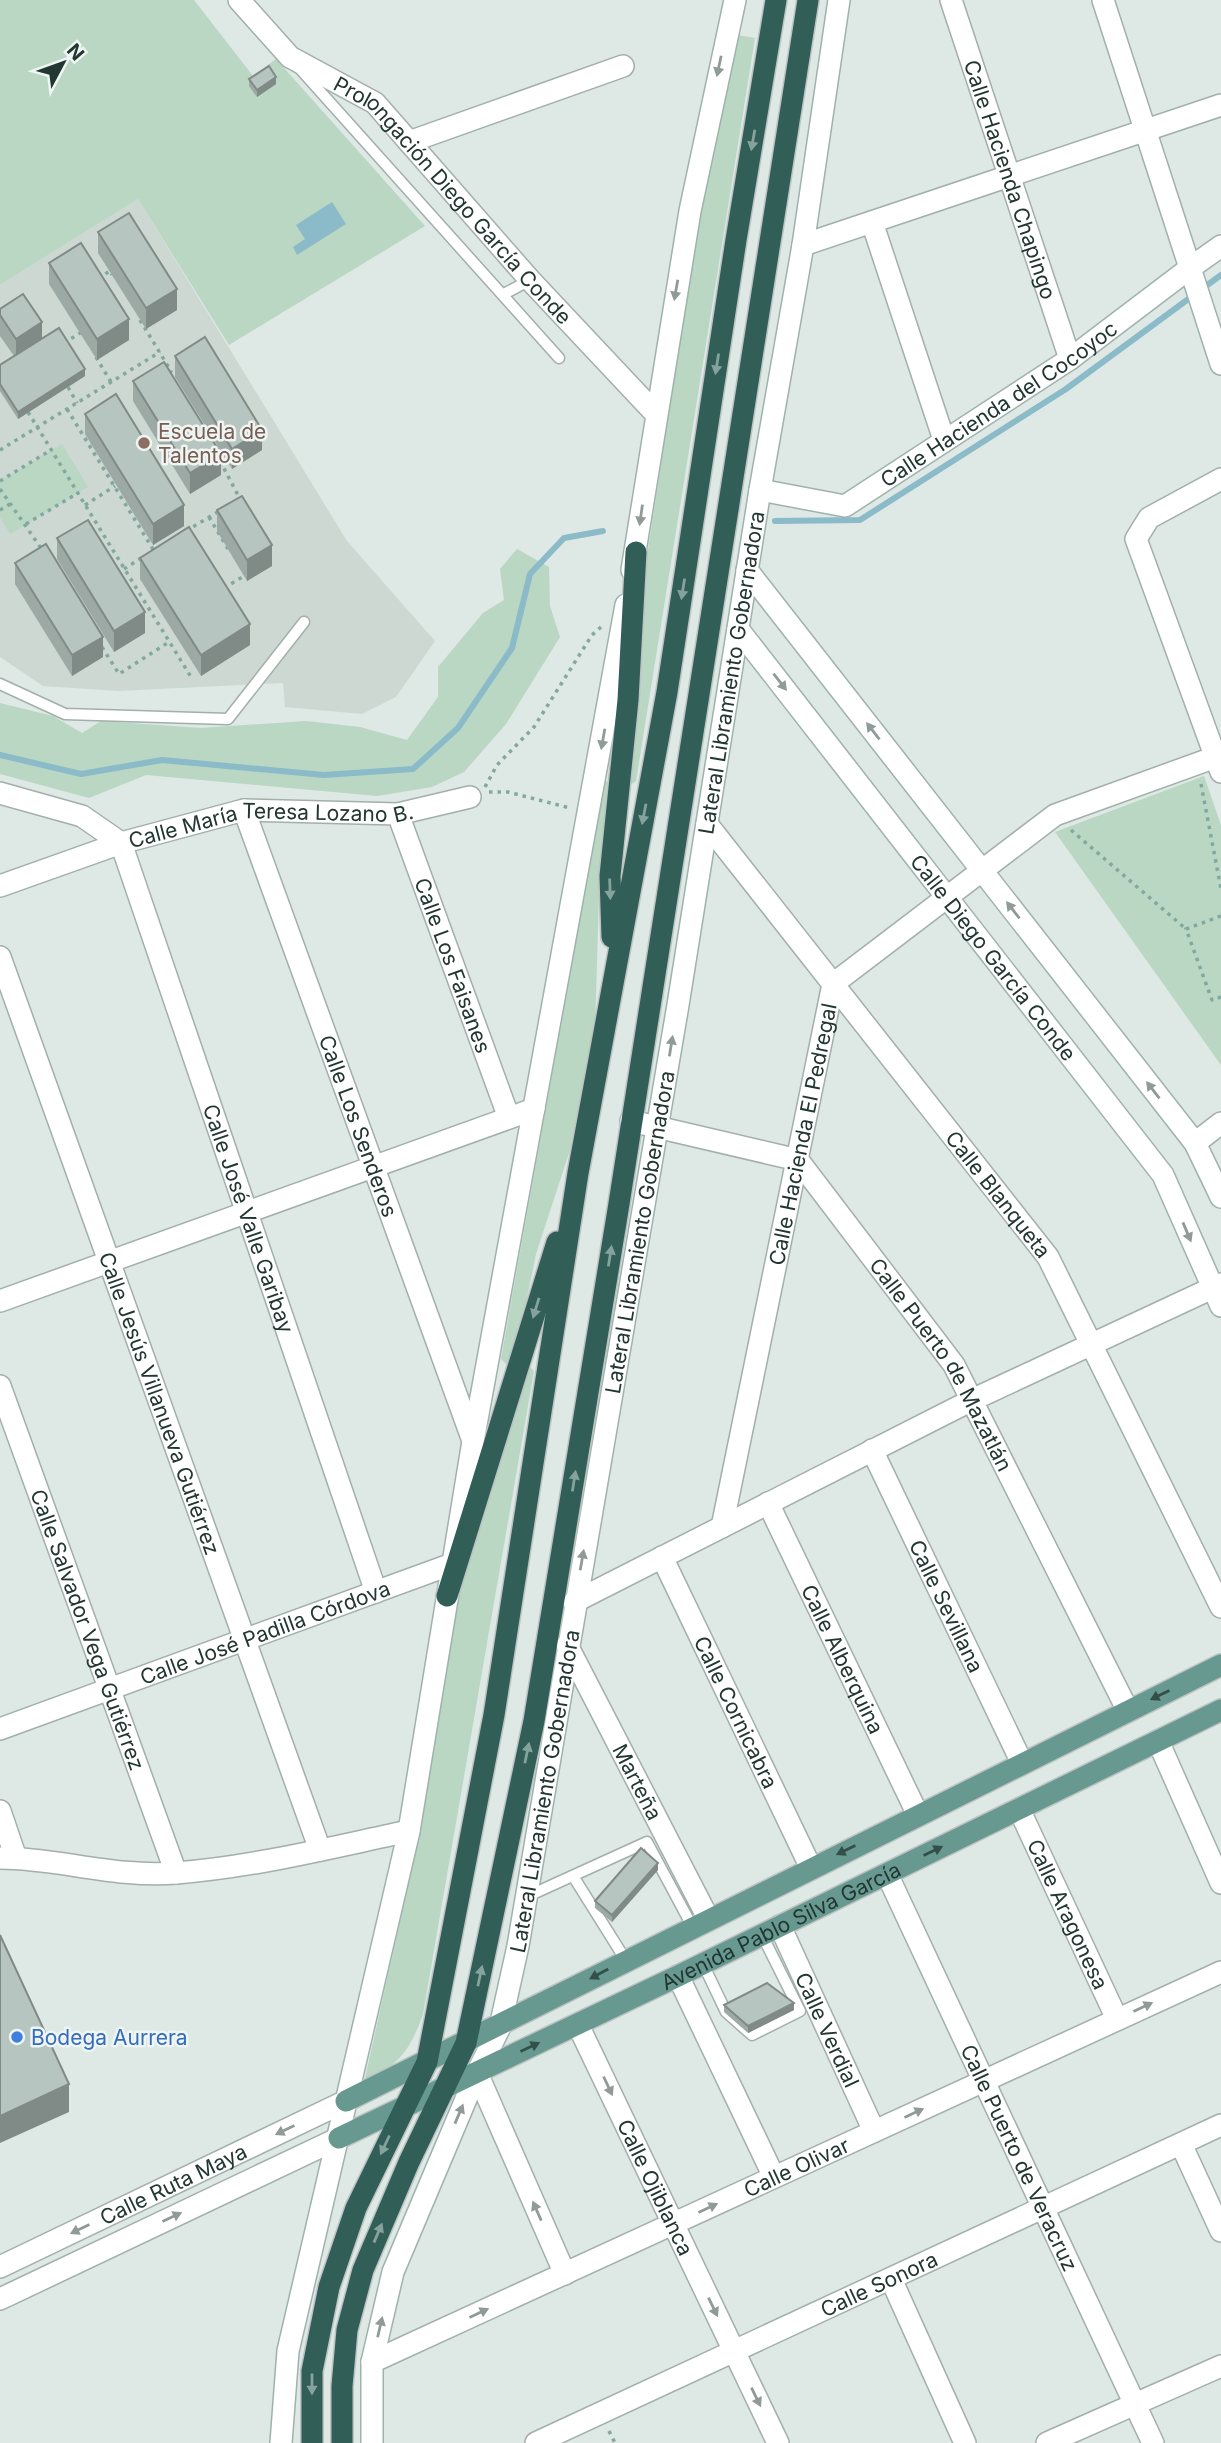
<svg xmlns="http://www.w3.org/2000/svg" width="1221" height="2443" viewBox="0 0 1221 2443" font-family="Inter,sans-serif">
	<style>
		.built { fill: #cdd8d3 }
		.green { fill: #b9d7c3 }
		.water { fill: #8bbac8 }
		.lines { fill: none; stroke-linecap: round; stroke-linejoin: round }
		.stream { stroke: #8bbac8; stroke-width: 6 }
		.lane-casing { stroke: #a2afab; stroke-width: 13 }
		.street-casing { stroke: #a2afab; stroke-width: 24 }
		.secondary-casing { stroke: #9fb2ad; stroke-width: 24 }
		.primary-casing { stroke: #bdc3c2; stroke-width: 24 }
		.highway-casing { stroke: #bdc3c2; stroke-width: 24 }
		.path { stroke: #82a89f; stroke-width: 3.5; stroke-dasharray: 3.5 5; stroke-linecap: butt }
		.lane { stroke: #fff; stroke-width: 10 }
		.street { stroke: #fff; stroke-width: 21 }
		.secondary { stroke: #fff; stroke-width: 21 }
		.primary { stroke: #679990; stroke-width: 21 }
		.highway { stroke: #315f58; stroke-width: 21 }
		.wall { fill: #9da9a5 }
		.shaded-wall { fill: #808a86 }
		.building { fill: #b7c5c0; stroke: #808a86; stroke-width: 2 }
		.oneway { fill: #909a98 }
		.oneway2 { fill: #86a29d }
		.oneway3 { fill: #334f4a }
		.education-dot { fill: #8d6e63; stroke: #eef5f2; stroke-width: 2.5 }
		.shop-dot { fill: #3f7fe0; stroke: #eef5f2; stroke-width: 2.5 }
		.labels { text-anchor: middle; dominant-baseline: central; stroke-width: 5; stroke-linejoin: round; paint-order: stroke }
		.street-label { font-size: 21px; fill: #223632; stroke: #eef5f2 }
		.education-label { font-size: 21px; fill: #785e54; stroke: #eef5f2; text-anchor: start }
		.shop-label { font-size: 21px; fill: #366cbe; stroke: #eef5f2; text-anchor: start }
	</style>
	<rect width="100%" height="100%" fill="#dee8e4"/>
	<path class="built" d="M138,199L347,541L435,641L396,697L362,714L285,707L283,683L119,691L43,686L0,657V285Z"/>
	<g class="green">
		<path d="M0,0H194L253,76L276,59L425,226L229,345L138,199L0,285Z"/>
		<path d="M737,35L755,38L636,781L629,786L625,779L640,688L645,570L699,212Z"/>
		<path d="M62,444L88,487L10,534L0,517V481Z"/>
		<path d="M517,549L549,567L550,606L560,637L506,724L464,772L432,787L377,796L146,775L89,798L0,774V703L53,716L82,733L101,721L201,728L306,721L360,727L407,740L438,697V667L483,613L504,600L500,569Z"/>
		<path d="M1204,776L1221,825V1065L1055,832Z"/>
		<path d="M609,780L614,785L599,895L595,1030L570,1150L536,1254L514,1362L507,1365L501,1359L604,783Z"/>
		<path d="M528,1365L534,1371L423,2014C410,2051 399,2064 364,2083L420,1831L458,1594Z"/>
	</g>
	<path class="water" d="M332,202L346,224L297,255L293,247L305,239L296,225Z"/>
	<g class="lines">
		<g class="stream">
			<path d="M775,521L860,520L1066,389L1221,275"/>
			<path d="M0,755L81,774L162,760L324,775L413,769L458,728L512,648L530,574L564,538L603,531"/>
		</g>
		<defs>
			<g id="lane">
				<path d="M301,70L559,358"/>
				<path d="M504,294L530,280"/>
				<path d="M0,684L65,714L228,719L304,622"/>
				<path d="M573,1876L625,1959"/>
				<path d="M526,1897L647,1842L692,1926"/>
				<path d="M703,1964L726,2012L752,2035L800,2011L762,1935"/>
			</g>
			<g id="street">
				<path id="s1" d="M239,0L290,57L375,103L530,280L655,413"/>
				<path id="s2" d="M951,0L1070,359"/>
				<path d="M1103,0L1190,268L1221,246"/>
				<path d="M409,142L623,66"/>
				<path d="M872,222L944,440"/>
				<path d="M803,245L1221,105"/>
				<path d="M1221,479L1149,518L1136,539L1221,772"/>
				<path id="s3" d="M0,793L82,816L121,843L244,810L398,814L470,797"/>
				<path id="s4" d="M244,810L473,1441"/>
				<path id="s5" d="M398,814L509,1118"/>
				<path id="s6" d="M707,824L1048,1257L1221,1607"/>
				<path id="s7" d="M0,886L121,843L376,1592"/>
				<path id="s8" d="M0,957L320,1850"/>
				<path id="s9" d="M631,1121L798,1160L954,1365L1128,1711"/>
				<path d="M1195,1143L1221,1123"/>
				<path d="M0,1301L534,1109"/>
				<path id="s10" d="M0,1386L176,1873"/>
				<path id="s11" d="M872,1450L1022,1763"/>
				<path id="s12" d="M768,1503L918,1815"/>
				<path id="s13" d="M722,1527L833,984L1055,815L1221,755"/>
				<path id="s14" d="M662,1557L811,1868"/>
				<path d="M574,1602L972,1400L1221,1284"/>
				<path id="s15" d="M567,1645L708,1918"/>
				<path id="s16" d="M0,1729L452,1564"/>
				<path d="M1158,1741L1221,1883"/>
				<path id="s17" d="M1019,1809L1117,2019"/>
				<path d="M0,1811L16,1858"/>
				<path d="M0,1858C58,1858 115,1878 176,1873C254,1867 333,1847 409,1831"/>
				<path id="s18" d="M887,1874L1153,2443"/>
				<path id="s19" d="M780,1926L874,2131"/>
				<path d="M678,1976L774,2177"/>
				<path id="s20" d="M578,2025L778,2443"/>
				<path d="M477,2073L565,2274"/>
				<path d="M1181,2144L1221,2231"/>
				<path id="s21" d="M0,2267L346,2101"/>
				<path d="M891,2279L965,2443"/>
				<path d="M0,2299L339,2138"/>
				<path id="s22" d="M372,2362L1221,1972"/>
				<path id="s23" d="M536,2443L1221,2125"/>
				<path d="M1047,2443L1221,2366"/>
			</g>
			<g id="secondary">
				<path id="s24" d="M760,490L845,506L1070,359L1190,268L1221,364"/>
				<path d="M632,570L690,211L735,0"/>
				<path d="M747,570L1195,1143L1221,1197"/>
				<path id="s25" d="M738,629L1163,1175L1221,1306"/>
				<path d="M281,2443L288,2351L409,1831L473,1441L626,605"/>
				<path id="s26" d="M372,2443V2362L393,2272L477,2073L500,2027L518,1946L678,1005L760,490L803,245L839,0"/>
			</g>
			<g id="primary">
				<path d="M346,2101L1221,1665"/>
				<path id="s27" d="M339,2138L678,1976L1221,1710"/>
			</g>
			<g id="highway">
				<path d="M612,937L610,876L628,700L636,552"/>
				<path d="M447,1596L557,1242"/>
				<path d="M312,2443V2371L329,2287L356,2208L427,2062L494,1715L578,1173L667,692L736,240L776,0"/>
				<path d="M342,2443V2386L347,2330L363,2270L409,2162L466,2043L534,1721L618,1210L808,0"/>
			</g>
		</defs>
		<use href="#lane" class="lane-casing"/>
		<use href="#street" class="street-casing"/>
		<use href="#secondary" class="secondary-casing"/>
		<use href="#primary" class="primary-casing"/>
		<use href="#highway" class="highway-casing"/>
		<g class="path">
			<path d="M98,278L110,271L112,275"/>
			<path d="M140,320L171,371L167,374"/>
			<path d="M64,343L80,333L82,336"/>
			<path d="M96,357L111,382"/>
			<path d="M68,387L77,403"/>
			<path d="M67,409L154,551"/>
			<path d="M28,412L191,677"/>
			<path d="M0,450L160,352"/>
			<path d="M220,461L240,499"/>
			<path d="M0,481L51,450"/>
			<path d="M0,489L43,551"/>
			<path d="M85,505L115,486"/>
			<path d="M0,510L10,504"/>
			<path d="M209,517L228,549"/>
			<path d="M26,524L78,493"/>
			<path d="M186,531L221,510"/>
			<path d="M124,569L143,557"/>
			<path d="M224,588L244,576L243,574"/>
			<path d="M102,647L119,674L169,642"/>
			<path d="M1201,784L1221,889"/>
			<path d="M485,787L497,765L534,727L592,635L601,627"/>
			<path d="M489,792H508L570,808"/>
			<path d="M1071,830L1186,929"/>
			<path d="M1221,916L1186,929L1212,1000L1221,997"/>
			<path d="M609,2431L615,2443"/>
		</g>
		<use href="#lane" class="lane"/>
		<use href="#street" class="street"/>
		<use href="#secondary" class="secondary"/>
		<use href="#primary" class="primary"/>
		<use href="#highway" class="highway"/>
	</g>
	<g class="wall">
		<path d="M249,79L276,84L257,97L249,86Z"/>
		<path d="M98,232L177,310L146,329L98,253Z"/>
		<path d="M49,263L129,340L97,360L49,284Z"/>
		<path d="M0,309L42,339L85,376L18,419L0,391V365L14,356L0,336Z"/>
		<path d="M175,356L262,450L232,469L175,377Z"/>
		<path d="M133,381L221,475L190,494L133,401Z"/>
		<path d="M85,414L184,526L153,545L85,434Z"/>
		<path d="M217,510L272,566L247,581L217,531Z"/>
		<path d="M57,538L145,633L114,652L57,559Z"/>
		<path d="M140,558L250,645L201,676L140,579Z"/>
		<path d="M15,563L103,657L72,676L15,584Z"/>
		<path d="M658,1870L612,1922L595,1908V1901Z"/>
		<path d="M724,2005L794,2010L748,2033L724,2012Z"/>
	</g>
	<g class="shaded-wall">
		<path d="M276,77V84L257,97V90Z"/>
		<path d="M177,289V310L146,329V308Z"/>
		<path d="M129,319V340L97,360V339Z"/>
		<path d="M42,322V343L16,360V339Z"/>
		<path d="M85,369V376L18,419V412Z"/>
		<path d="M262,430V450L232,469V449Z"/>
		<path d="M221,454V475L190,494V473Z"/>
		<path d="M184,505V526L153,545V524Z"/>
		<path d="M272,545V566L247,581V560Z"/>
		<path d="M145,612V633L114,652V631Z"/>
		<path d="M250,624V645L201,676V655Z"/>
		<path d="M103,637V657L72,676V655Z"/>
		<path d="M658,1863V1870L612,1922V1915Z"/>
		<path d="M794,2003V2010L748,2033V2026Z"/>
		<path d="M69,2084V2112L0,2143V2116Z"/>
	</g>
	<g class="building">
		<path d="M269,66L276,77L257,90L249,79Z"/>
		<path d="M129,213L177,289L146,308L98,232Z"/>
		<path d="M81,243L129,319L97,339L49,263Z"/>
		<path d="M23,294L42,322L16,339L0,315V309Z"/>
		<path d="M59,328L85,369L18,412L0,384V365Z"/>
		<path d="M205,337L262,430L232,449L175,356Z"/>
		<path d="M164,362L221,454L190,473L133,381Z"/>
		<path d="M116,394L184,505L153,524L85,414Z"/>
		<path d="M242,496L272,545L247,560L217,510Z"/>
		<path d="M88,520L145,612L114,631L57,538Z"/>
		<path d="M189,527L250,624L201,655L140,558Z"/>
		<path d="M46,544L103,637L72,655L15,563Z"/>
		<path d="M641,1848L658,1863L612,1915L595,1901Z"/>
		<path d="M0,1935L69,2084L0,2116Z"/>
		<path d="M767,1983L794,2003L748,2026L724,2005Z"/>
	</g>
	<defs><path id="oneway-solid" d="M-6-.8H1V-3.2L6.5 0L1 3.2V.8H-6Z" transform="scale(1.75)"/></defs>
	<g class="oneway">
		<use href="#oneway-solid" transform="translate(719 66) rotate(102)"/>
		<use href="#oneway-solid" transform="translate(676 290) rotate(100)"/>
		<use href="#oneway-solid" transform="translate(641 515) rotate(98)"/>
		<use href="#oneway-solid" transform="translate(780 682) rotate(52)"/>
		<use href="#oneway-solid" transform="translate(873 731) rotate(-128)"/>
		<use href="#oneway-solid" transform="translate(603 739) rotate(100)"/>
		<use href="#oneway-solid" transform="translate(1013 910) rotate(-128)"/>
		<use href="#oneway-solid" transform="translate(671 1046) rotate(-81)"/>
		<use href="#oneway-solid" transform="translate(1153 1090) rotate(-128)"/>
		<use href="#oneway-solid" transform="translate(1187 1232) rotate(67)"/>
		<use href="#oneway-solid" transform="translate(582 1560) rotate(-80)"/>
		<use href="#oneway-solid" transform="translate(1143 2007) rotate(-25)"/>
		<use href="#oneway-solid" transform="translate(608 2086) rotate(65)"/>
		<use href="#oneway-solid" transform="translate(914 2113) rotate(-25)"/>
		<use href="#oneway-solid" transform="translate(459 2114) rotate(-67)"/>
		<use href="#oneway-solid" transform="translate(285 2130) rotate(154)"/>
		<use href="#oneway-solid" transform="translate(708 2208) rotate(-25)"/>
		<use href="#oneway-solid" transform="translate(537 2211) rotate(-114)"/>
		<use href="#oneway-solid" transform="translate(172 2217) rotate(-25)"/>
		<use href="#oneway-solid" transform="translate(80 2229) rotate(154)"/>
		<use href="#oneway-solid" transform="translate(713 2307) rotate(64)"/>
		<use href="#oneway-solid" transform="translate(479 2313) rotate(-25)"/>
		<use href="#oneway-solid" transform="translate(380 2327) rotate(-77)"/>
		<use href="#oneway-solid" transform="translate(756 2397) rotate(64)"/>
	</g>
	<g class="oneway2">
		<use href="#oneway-solid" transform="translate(753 140) rotate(100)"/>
		<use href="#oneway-solid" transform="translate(717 364) rotate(99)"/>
		<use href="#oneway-solid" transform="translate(683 589) rotate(99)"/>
		<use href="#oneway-solid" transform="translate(644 814) rotate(101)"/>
		<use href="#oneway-solid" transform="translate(610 889) rotate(88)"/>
		<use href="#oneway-solid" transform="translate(610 1256) rotate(-81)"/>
		<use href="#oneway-solid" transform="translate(536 1308) rotate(107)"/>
		<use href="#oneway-solid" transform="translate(574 1481) rotate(-81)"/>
		<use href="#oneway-solid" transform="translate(527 1753) rotate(-78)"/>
		<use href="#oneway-solid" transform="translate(480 1976) rotate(-78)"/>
		<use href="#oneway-solid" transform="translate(385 2145) rotate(115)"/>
		<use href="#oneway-solid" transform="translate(378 2233) rotate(-67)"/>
		<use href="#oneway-solid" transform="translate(312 2384) rotate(90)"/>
	</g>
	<g class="oneway3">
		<use href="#oneway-solid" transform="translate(1160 1695) rotate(154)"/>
		<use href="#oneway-solid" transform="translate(846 1850) rotate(154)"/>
		<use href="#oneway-solid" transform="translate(933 1851) rotate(-26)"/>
		<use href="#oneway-solid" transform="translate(599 1974) rotate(152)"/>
		<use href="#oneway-solid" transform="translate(530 2047) rotate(-25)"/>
	</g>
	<circle class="education-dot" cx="144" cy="443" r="7"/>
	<circle class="shop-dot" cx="17" cy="2037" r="7"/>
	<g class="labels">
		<g class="street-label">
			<text stroke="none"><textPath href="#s2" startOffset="189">Calle Hacienda Chapingo</textPath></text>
			<text stroke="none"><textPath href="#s1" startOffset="296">Prolongación Diego García Conde</textPath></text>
			<text stroke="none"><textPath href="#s24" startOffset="271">Calle Hacienda del Cocoyoc</textPath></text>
			<text stroke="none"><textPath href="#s26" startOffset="1815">Lateral Libramiento Gobernadora</textPath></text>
			<text stroke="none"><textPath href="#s3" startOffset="285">Calle María Teresa Lozano B.</textPath></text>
			<text stroke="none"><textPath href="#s25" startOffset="416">Calle Diego García Conde</textPath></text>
			<text stroke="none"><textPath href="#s5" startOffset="161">Calle Los Faisanes</textPath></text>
			<text stroke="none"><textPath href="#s4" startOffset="336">Calle Los Senderos</textPath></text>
			<text stroke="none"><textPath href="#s13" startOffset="401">Calle Hacienda El Pedregal</textPath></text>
			<text stroke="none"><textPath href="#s6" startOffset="471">Calle Blanqueta</textPath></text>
			<text stroke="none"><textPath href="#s7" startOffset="525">Calle José Valle Garibay</textPath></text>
			<text stroke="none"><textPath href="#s26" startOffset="1248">Lateral Libramiento Gobernadora</textPath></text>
			<text stroke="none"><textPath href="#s9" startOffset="422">Calle Puerto de Mazatlán</textPath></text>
			<text stroke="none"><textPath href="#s8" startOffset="474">Calle Jesús Villanueva Gutiérrez</textPath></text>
			<text stroke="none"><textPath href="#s11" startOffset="173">Calle Sevillana</textPath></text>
			<text stroke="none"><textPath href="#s10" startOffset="259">Calle Salvador Vega Gutiérrez</textPath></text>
			<text stroke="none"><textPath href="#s16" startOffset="282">Calle José Padilla Córdova</textPath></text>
			<text stroke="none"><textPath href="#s12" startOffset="173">Calle Alberquina</textPath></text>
			<text stroke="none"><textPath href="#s14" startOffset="172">Calle Cornicabra</textPath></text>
			<text stroke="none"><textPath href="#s15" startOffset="154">Marteña</textPath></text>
			<text stroke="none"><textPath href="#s26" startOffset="681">Lateral Libramiento Gobernadora</textPath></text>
			<text stroke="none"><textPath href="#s17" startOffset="116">Calle Aragonesa</textPath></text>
			<text stroke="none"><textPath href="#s27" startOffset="490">Avenida Pablo Silva García</textPath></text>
			<text stroke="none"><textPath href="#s19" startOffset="114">Calle Verdial</textPath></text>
			<text stroke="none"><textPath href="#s18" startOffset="313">Calle Puerto de Veracruz</textPath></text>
			<text stroke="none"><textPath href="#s22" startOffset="467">Calle Olivar</textPath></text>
			<text stroke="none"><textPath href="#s21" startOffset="192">Calle Ruta Maya</textPath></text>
			<text stroke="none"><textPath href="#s20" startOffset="180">Calle Ojiblanca</textPath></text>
			<text stroke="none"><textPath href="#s23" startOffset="378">Calle Sonora</textPath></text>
		</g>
		<g class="education-label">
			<text x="158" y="431">Escuela de<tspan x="158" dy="24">Talentos</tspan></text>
		</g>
		<g class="shop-label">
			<text x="31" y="2037">Bodega Aurrera</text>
		</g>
	</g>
	<g transform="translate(63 63) rotate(49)" stroke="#eef5f2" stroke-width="5" paint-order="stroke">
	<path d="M0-5L12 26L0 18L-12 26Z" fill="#223632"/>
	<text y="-10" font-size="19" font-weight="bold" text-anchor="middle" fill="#223632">N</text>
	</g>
</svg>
